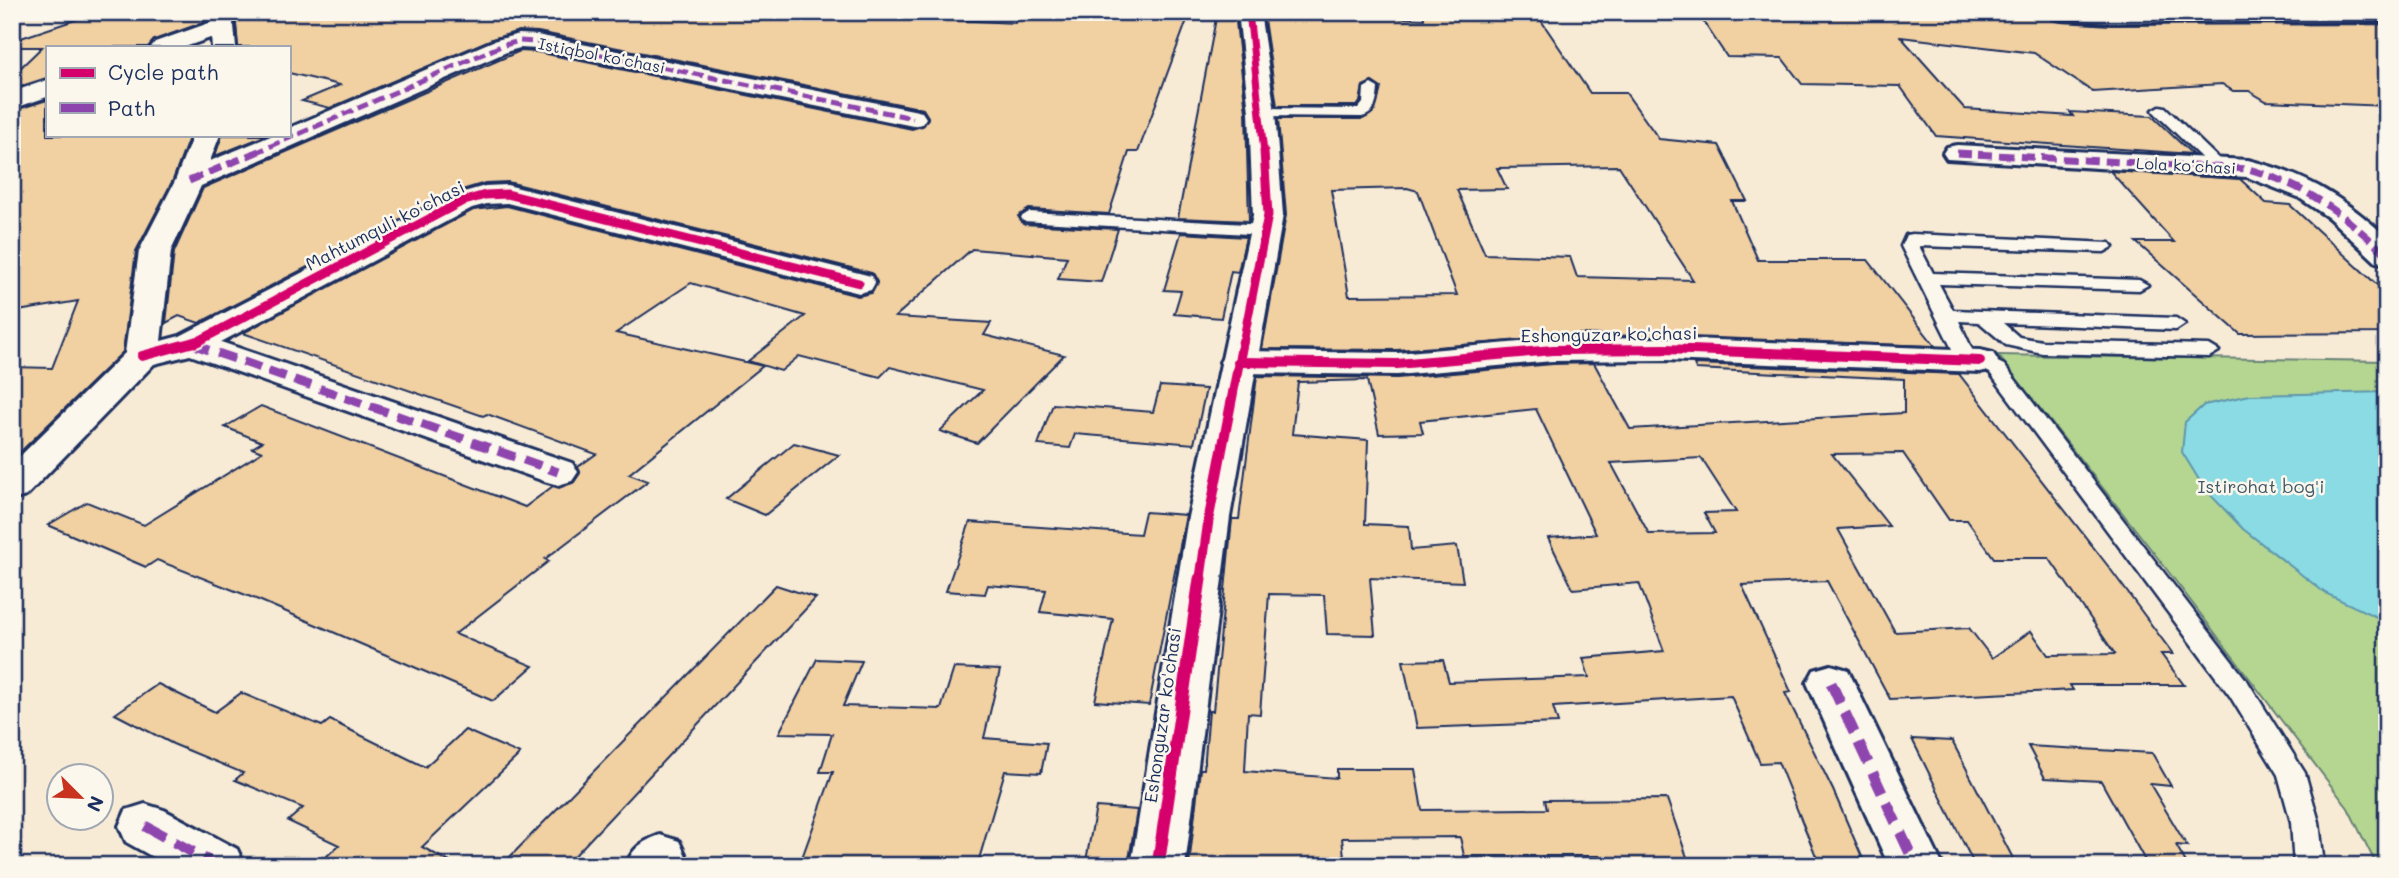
<svg xmlns="http://www.w3.org/2000/svg" width="2399" height="878" viewBox="0 0 2399 878" font-family="Mali,sans-serif">
	<style>
		.green { fill: #b4d690; stroke: #688277; stroke-width: 2 }
		.water { fill: #8adbe3; stroke: #5e96ae; stroke-width: 2 }
		.building { fill: #f1d0a2; stroke: #1b2f5e; stroke-width: 2; fill-rule: evenodd }
		.lines { fill: none; stroke-linecap: round; stroke-linejoin: round }
		.lane-casing { stroke: #1b2f5e; stroke-width: 5 }
		.street-casing { stroke: #1b2f5e; stroke-width: 6 }
		.secondary-casing { stroke: #1b2f5e; stroke-width: 6 }
		.lane { fill: #fbf7ec; fill-rule: evenodd }
		.street { fill: #fbf7ec; fill-rule: evenodd }
		.secondary { fill: #fbf7ec; fill-rule: evenodd }
		.quiet-far3 { stroke: #8e44ad; stroke-width: 5; stroke-dasharray: 11 5; stroke-linecap: butt }
		.quiet-far2 { stroke: #8e44ad; stroke-width: 7; stroke-dasharray: 14 7; stroke-linecap: butt }
		.quiet-far1 { stroke: #8e44ad; stroke-width: 9; stroke-dasharray: 18 9; stroke-linecap: butt }
		.quiet { stroke: #8e44ad; stroke-width: 11; stroke-dasharray: 22 11; stroke-linecap: butt }
		.cycleway-far3-casing { stroke: #fbf7ec; stroke-width: 10 }
		.cycleway-far2-casing { stroke: #fbf7ec; stroke-width: 12 }
		.cycleway-far1-casing { stroke: #fbf7ec; stroke-width: 15 }
		.cycleway-casing { stroke: #fbf7ec; stroke-width: 18 }
		.cycleway-far3 { stroke: #d6006c; stroke-width: 7 }
		.cycleway-far2 { stroke: #d6006c; stroke-width: 9 }
		.cycleway-far1 { stroke: #d6006c; stroke-width: 10 }
		.cycleway { stroke: #d6006c; stroke-width: 13 }
		.labels { text-anchor: middle; dominant-baseline: central; stroke-width: 5; stroke-linejoin: round; paint-order: stroke }
		.far-street-label { font-size: 16px; fill: #1b2f5e; stroke: #fbf7ec }
		.street-label { font-size: 18px; fill: #1b2f5e; stroke: #fbf7ec }
		.park-label { font-size: 18px; fill: #41596a; stroke: #fbf7ec }
	</style>
	<rect width="100%" height="100%" fill="#f8ebd6"/>
	<filter id="ink" filterUnits="userSpaceOnUse"><feTurbulence type="fractalNoise" baseFrequency=".0143" numOctaves="2"/><feDisplacementMap in="SourceGraphic" scale="14" xChannelSelector="R" yChannelSelector="G"/><feConvolveMatrix kernelMatrix="1 2 1 2 8 2 1 2 1" color-interpolation-filters="sRGB"/></filter>
	<g filter="url(#ink)">
		<path class="green" d="M1998,355L2387,361V866H2377L2348,808L2161,562Z"/>
		<path class="water" d="M2387,392V622L2325,593L2243,529L2204,488L2182,452L2185,422L2204,405L2250,395Z"/>
		<g class="building">
			<path d="M99,12H213L210,20L154,40L148,47H47V78L12,89V76L42,47H12V41Z"/>
			<path d="M240,12H749L813,19L820,12H939L936,19L1015,23L1019,12H1190L1138,152H1129L1109,214L1029,209L1018,216L1023,224L1118,229L1101,282L1058,279L1067,257L972,249L895,317L991,323L984,335L1064,355L977,443L940,431L983,390L890,367L880,377L799,356L781,371L748,361L805,316L691,283L616,333L763,366L629,474L648,481L545,559L549,561L455,634L533,666L493,701L261,601L157,560L146,567L48,525L87,502L144,525L262,452L252,448L262,442L225,427L261,406L525,507L553,486L559,488L574,482L580,473L578,467L596,454L487,414L483,416L243,333L473,210L507,206L858,296L872,293L877,282L872,273L508,182L485,183L449,194L199,323L179,316L166,323L174,252L203,188L520,51L537,52L912,129L924,125L928,117L923,109L914,107L538,32L519,31L492,39L330,108L302,101L340,85L289,73V47H238L236,24Z"/>
			<path d="M1423,12L1538,16L1590,93H1626L1659,139L1719,145L1747,201H1732L1758,260H1868L1935,346L1578,334L1580,336L1397,350L1262,349L1286,215L1278,119H1363L1375,111L1381,88L1372,82L1363,86L1360,102L1357,106H1277L1263,13L1424,19ZM1619,166L1693,280L1577,277L1570,257L1485,254L1457,190L1507,189L1497,168ZM1407,188L1418,191L1457,295L1349,296L1331,190Z"/>
			<path d="M1697,12H2009L2049,15L2052,20L2061,22L2111,25L2387,24V106L2266,101L2249,91H2233L2222,84L2093,92L2034,53L1901,37L1965,109L2073,116L2070,112L2152,116L2192,154L1936,136L1900,86L1802,84L1782,58L1727,57Z"/>
			<path d="M1217,13H1235L1246,112L1249,221L1178,218Z"/>
			<path d="M47,100V135H190L173,180L136,251L123,352L12,460V367L52,368L78,301L12,312V111Z"/>
			<path d="M222,135H267L215,156Z"/>
			<path d="M2110,171L2240,179L2266,203L2290,205L2387,294V333L2240,334L2136,242H2174Z"/>
			<path d="M1181,233L1246,237L1238,272L1231,271L1221,318L1174,314L1181,291L1164,290Z"/>
			<path d="M1594,363L1630,429L1904,413V379L1696,369L1694,364L1959,374L2108,566L2173,654H2161L2184,685H2070L2073,690L1890,699L1827,581L1742,585L1791,692L1785,693L1833,790L1866,866H1820L1778,762L1760,763L1731,696L1553,707L1558,723L1417,728L1403,661L1443,660L1449,682L1589,677L1583,658L1664,651L1639,583L1573,589L1548,538L1596,534L1536,409L1420,421L1423,433L1379,434L1367,380L1298,382L1292,434L1368,440L1365,524L1409,526L1411,550L1457,546L1463,582L1370,578L1375,635L1327,634L1324,595L1269,594L1260,714L1248,713L1245,771L1337,778V769H1415L1422,810L1547,809L1545,800L1667,799L1690,866H1603L1601,856H1464L1460,837L1342,838L1345,866H1189L1200,769H1204L1209,711H1213L1232,519H1239L1257,376L1397,378L1553,364ZM1903,453L1949,520H1967L1994,558H2049L2115,654L2048,655L2031,631L1992,658L1969,628L1895,632L1838,529L1889,526L1832,454ZM1701,458L1736,512L1704,513L1715,533L1649,534L1611,463Z"/>
			<path d="M1160,386L1206,389L1194,444L1075,434L1070,448L1038,445L1053,404L1153,412Z"/>
			<path d="M794,443L839,455L765,515L726,499Z"/>
			<path d="M1145,512L1186,515L1149,705L1095,701L1113,619L1040,612L1046,590L988,585L985,594L946,591L970,522L1140,534Z"/>
			<path d="M776,585L816,598L565,866H501Z"/>
			<path d="M817,659L862,661L843,706L941,709L954,668L1000,670L984,738L1047,743L1041,773L1005,771L977,866H799L833,772H820L832,734L779,733Z"/>
			<path d="M158,684L215,712L241,693L322,726L330,720L425,767L465,730L520,754L422,847L457,866H316L339,845L288,821L303,808L235,780L243,773L173,744L115,714Z"/>
			<path d="M1912,739L1952,741L2017,866H1975Z"/>
			<path d="M2028,746L2152,753L2171,786L2150,784L2187,846L2176,845L2188,866H2148L2101,781L2045,778Z"/>
			<path d="M1096,807L1137,810L1128,866H1085Z"/>
		</g>
		<g class="lines">
			<defs>
				<g id="lane">
					<path d="M1371,84L1378,88C1377,100 1376,114 1362,117L1262,116L1255,112L1262,108L1358,109L1363,103L1364,88Z"/>
					<path d="M2160,106L2165,107L2224,164L2227,167L2224,170H2214L2155,113L2153,110Z"/>
					<path d="M1029,212L1265,225L1273,230L1265,235L1023,221L1021,217Z"/>
					<path d="M1912,234L2110,243L2113,247L2104,252L1919,246L1933,273L2139,280L2148,285L2139,290L1939,284L1953,310L2176,318L2185,324L2176,330L2003,323L2019,337L2042,341L2209,345L2219,351L2209,357L2042,353L2006,345L1979,322L1959,321L1975,356L1987,357L2004,365L2248,682L2305,773L2319,822L2324,866H2294L2291,822L2278,775L2230,696L1990,373L1972,364L1960,363L1957,359L1901,246L1906,235Z"/>
				</g>
				<g id="street">
					<path d="M2050,12H2387V21L2111,22L2061,19L2053,17Z"/>
					<path d="M222,19L230,21L234,26L236,47H212L210,26L214,21Z"/>
					<path d="M519,34L537,35L913,110L922,112L926,118L922,124L913,126L537,49L520,48L509,51L201,186L171,251L161,341L180,336L450,196L485,186L507,185L871,276L875,283L871,290L859,293L507,203L487,204L472,208L221,342L572,463L578,472L572,481L558,485L544,481L190,355L154,364L26,496L12,500V464L125,353L139,251L175,181L193,135H220L210,161L273,135H289V128L493,41Z"/>
					<path d="M1957,145L2248,160C2304,174 2338,194 2381,232L2387,238V264L2376,262L2329,218L2298,197L2247,177L1947,159L1943,153L1947,147Z"/>
					<path d="M1665,338L1980,350L1993,353L1998,361L1993,369L1980,372L1665,360L1553,361L1397,375L1238,373L1225,370L1220,362L1225,354L1238,351L1397,353L1553,339Z"/>
					<path d="M1831,665L1848,670L1943,866H1889L1807,683L1814,670Z"/>
					<path d="M145,804L164,810L237,849L245,866H169L126,842L119,826L126,810Z"/>
					<path d="M660,835L679,841L687,858L683,866H625C634,847 641,842 660,835Z"/>
				</g>
				<g id="secondary">
					<path d="M216,12H238L230,31L185,47H151L155,42L212,22Z"/>
					<path d="M1238,12H1260L1275,112L1283,215L1230,517L1185,866H1131L1188,517L1253,215L1249,112Z"/>
					<path d="M47,80V97L12,109V92Z"/>
				</g>
			</defs>
			<use href="#lane" class="lane-casing"/>
			<use href="#street" class="street-casing"/>
			<use href="#secondary" class="secondary-casing"/>
			<use href="#lane" class="lane"/>
			<use href="#street" class="street"/>
			<use href="#secondary" class="secondary"/>
			<path class="quiet-far3" d="M255,153L501,46L519,41L537,42L913,118"/>
			<g class="quiet-far2">
				<path d="M1957,153L2248,169C2308,186 2342,213 2387,255"/>
				<path d="M189,181L259,151"/>
			</g>
			<path class="quiet-far1" d="M192,344L558,472"/>
			<g class="quiet">
				<path d="M1831,683L1916,866"/>
				<path d="M145,826L218,866"/>
			</g>
			<defs>
				<path id="cycleway-far3" d="M1249,12L1264,153"/>
				<g id="cycleway-far2">
					<path d="M195,343L461,202L485,195L507,194L859,283"/>
					<path d="M1243,343L1268,215L1264,151"/>
				</g>
				<g id="cycleway-far1">
					<path d="M142,356L198,341"/>
					<path d="M1238,362L1397,364L1553,350L1665,349L1980,361"/>
					<path d="M1200,581L1209,517L1243,341"/>
				</g>
				<path id="cycleway" d="M1158,866L1200,579"/>
			</defs>
			<use href="#cycleway-far3" class="cycleway-far3-casing"/>
			<use href="#cycleway-far2" class="cycleway-far2-casing"/>
			<use href="#cycleway-far1" class="cycleway-far1-casing"/>
			<use href="#cycleway" class="cycleway-casing"/>
			<use href="#cycleway-far3" class="cycleway-far3"/>
			<use href="#cycleway-far2" class="cycleway-far2"/>
			<use href="#cycleway-far1" class="cycleway-far1"/>
			<use href="#cycleway" class="cycleway"/>
		</g>
	</g>
	<g class="labels">
		<g class="far-street-label">
			<text transform="translate(602 55) rotate(11)">Istiqbol koʻchasi</text>
			<text transform="translate(2186 165) rotate(3)">Lola koʻchasi</text>
		</g>
		<g class="street-label">
			<text transform="translate(385 225) rotate(-27)">Mahtumquli koʻchasi</text>
			<text transform="translate(1609 334) rotate(-1)">Eshonguzar ko'chasi</text>
			<text transform="translate(1162 715) rotate(-82)">Eshonguzar ko'chasi</text>
		</g>
		<g class="park-label">
			<text x="2261" y="486">Istirohat bog'i</text>
		</g>
	</g>
	<rect width="2399" height="878" fill="none" stroke="#fbf7ec" stroke-width="42"/>
	<rect x="21" y="21" width="2357" height="836" fill="none" stroke="#1b2f5e" stroke-width="2.5" filter="url(#ink)"/>
	<rect x="46" y="46" width="245" height="91" fill="#fbf7ec" stroke="#a1a7b3" stroke-width="2"/>
	<rect x="60" y="68" width="35" height="10" fill="#d6006c" stroke="#a1a7b3" stroke-width="2"/>
	<text x="108" y="80" font-size="21" fill="#1b2f5e">Cycle path</text>
	<rect x="60" y="103" width="35" height="10" fill="#8e44ad" stroke="#a1a7b3" stroke-width="2"/>
	<text x="108" y="116" font-size="21" fill="#1b2f5e">Path</text>
	<g transform="translate(80 797) rotate(114)"><circle r="33" fill="#fbf7ec" stroke="#a1a7b3" stroke-width="2"/>
	<path d="M0-5L12 26L0 18L-12 26Z" fill="#c8321e"/>
	<text y="-10" font-size="19" font-weight="bold" text-anchor="middle" fill="#1b2f5e">N</text>
	</g>
</svg>
